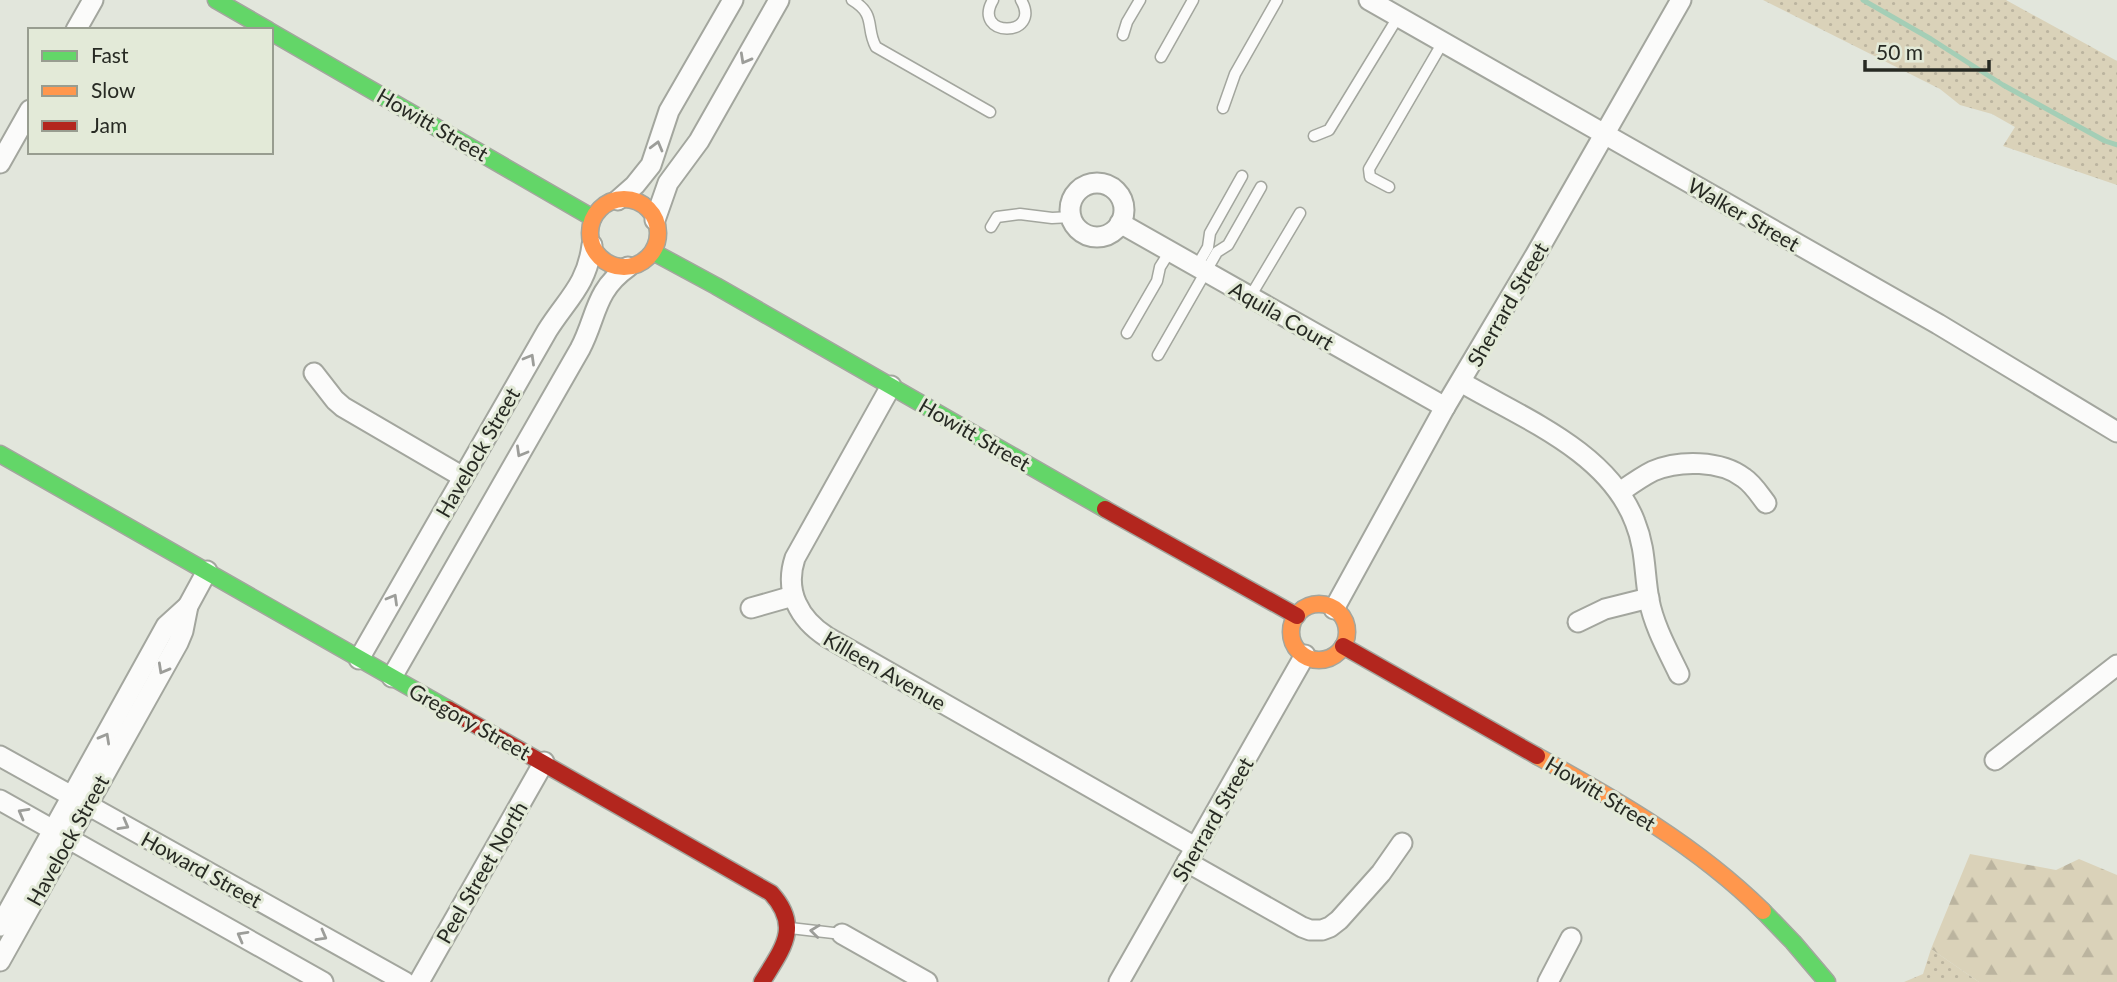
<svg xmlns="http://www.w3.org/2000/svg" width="2117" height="982" viewBox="0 0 2117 982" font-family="Lato,sans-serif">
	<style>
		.forest { fill: url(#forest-firs) }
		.park { fill: url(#park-dots) }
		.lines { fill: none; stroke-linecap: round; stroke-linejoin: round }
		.stream { stroke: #a4ceb6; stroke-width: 5 }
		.lane-casing { stroke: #a3a69e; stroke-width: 13 }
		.street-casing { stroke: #a3a69e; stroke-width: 23 }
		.fast-casing { stroke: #a3a69e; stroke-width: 19 }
		.slow-casing { stroke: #a3a69e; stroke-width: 19 }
		.jam-casing { stroke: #a3a69e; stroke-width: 19 }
		.lane { stroke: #fbfbfa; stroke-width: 10 }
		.street { stroke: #fbfbfa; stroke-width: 19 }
		.fast { stroke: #63d668; stroke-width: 16 }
		.slow { stroke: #ff974d; stroke-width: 16 }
		.jam { stroke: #b3261e; stroke-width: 16 }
		.oneway { stroke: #9c9d99 }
		.labels { text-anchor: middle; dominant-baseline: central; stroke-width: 6; stroke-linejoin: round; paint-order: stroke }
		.street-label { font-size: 21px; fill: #272a23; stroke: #e3ead8 }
	</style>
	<defs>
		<pattern id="forest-firs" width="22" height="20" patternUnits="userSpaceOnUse" patternTransform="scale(1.75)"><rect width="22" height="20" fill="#dad2b9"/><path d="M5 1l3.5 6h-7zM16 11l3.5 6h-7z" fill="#bbb49f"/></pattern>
		<pattern id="park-dots" width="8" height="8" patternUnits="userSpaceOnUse" patternTransform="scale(1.75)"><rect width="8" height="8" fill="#dad2b9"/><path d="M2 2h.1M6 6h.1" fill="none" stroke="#bbb49f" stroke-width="1.8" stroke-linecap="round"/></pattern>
	</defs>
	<rect width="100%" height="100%" fill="#e2e6dc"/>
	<path class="forest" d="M1970,854L2056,870L2079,859L2117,875V982H1979L1931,949Z"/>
	<g class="park">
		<path d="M1763,0H2006L2117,61V185L2003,146L2015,127L1992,114L1960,105L1940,89Z"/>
		<path d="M1931,949L1979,982H1904L1923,974Z"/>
	</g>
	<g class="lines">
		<path class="stream" d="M1863,0L1931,39L2003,85L2105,141L2117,145"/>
		<defs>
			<g id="lane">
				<path d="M852,0C877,15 865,27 876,47L990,112"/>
				<path d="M993,0C971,38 1043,38 1021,0"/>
				<path d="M1123,35L1127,22L1140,0"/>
				<path d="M1161,57L1193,0"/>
				<path d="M1223,108L1235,74L1277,0"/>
				<path d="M1314,136L1329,130L1398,17"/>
				<path d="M1389,187L1370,177L1369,169L1443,42"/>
				<path d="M991,227L997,217L1020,214L1052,218L1071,217"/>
				<path d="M1197,266L1208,247L1210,233L1242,176"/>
				<path d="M1250,297L1300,213"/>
				<path d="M1127,333L1157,281L1160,267L1170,251"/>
				<path d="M1158,355L1217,252L1228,245L1261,187"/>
				<path d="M790,928L842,934"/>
			</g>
			<g id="street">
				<path d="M1369,0L1938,324L2117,432"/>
				<path d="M76,30L93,0"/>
				<path d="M0,163L30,110"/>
				<circle cx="1097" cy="210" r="27"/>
				<path d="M618,200L635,185L651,165L669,111L733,0"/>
				<path d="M655,220L668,183L699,141L779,0"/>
				<path d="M1120,223L1445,407"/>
				<path d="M314,373L335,400L343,407L463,477"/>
				<path d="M1461,382C1522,418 1608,451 1635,522C1646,549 1644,573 1649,600C1654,626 1668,651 1679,674"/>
				<path d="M891,386L795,558C784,591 799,619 827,637L1195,847"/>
				<path d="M1620,492C1630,485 1641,477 1653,471C1679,460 1721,460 1744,478C1753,484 1759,494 1766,503"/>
				<path d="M751,608L793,596"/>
				<path d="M1334,609L1445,407L1536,254L1681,0"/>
				<path d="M1578,622L1605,609L1649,598"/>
				<path d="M359,659L547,331C567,299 587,285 592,245"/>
				<path d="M392,677L580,349C597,317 594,291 628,267"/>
				<path d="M0,756L405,982"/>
				<path d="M1995,760L2117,665"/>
				<path d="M0,800L323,982"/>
				<path d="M1187,862L1302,927L1310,930H1322L1330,927L1339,920L1381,873L1402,843"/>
				<path d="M0,926L166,626L188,606"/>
				<path d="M842,934L927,982"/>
				<path d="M0,961L178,643L183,631L188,606L207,571"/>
				<path d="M419,982L544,762"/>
				<path d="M1119,982L1305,655"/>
				<path d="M1548,982L1571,938"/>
			</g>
			<g id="fast">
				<path d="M216,0L268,30"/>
				<path d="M271,32L593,218"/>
				<path d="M653,252L716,286L1105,509"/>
				<path d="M0,454L448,709"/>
				<path d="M1763,911L1793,942L1827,982"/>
			</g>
			<g id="slow">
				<circle cx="624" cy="233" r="34"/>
				<circle cx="1319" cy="632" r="28"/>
				<path d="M1537,756C1617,800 1697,846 1763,911"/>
			</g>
			<g id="jam">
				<path d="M1105,509L1297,616"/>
				<path d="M1343,646L1537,756"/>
				<path d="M448,709L771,893C802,927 782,949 762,982"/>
			</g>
		</defs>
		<use href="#lane" class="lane-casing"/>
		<use href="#street" class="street-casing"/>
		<use href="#fast" class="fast-casing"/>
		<use href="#slow" class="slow-casing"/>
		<use href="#jam" class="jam-casing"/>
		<use href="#lane" class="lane"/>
		<use href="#street" class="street"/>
		<use href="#fast" class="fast"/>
		<use href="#slow" class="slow"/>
		<use href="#jam" class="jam"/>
	</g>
	<defs><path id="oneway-chevron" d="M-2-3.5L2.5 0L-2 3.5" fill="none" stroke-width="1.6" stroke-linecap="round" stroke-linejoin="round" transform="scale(1.75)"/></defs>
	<g class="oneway">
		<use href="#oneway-chevron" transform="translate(745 59) rotate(119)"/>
		<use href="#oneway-chevron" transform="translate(657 146) rotate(-75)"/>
		<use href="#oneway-chevron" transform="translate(530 359) rotate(-60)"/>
		<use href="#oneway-chevron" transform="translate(521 452) rotate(120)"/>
		<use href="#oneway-chevron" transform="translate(393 599) rotate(-60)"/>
		<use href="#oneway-chevron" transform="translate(163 669) rotate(119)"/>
		<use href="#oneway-chevron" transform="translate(105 738) rotate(-61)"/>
		<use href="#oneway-chevron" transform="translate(23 813) rotate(-151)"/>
		<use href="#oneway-chevron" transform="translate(124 825) rotate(29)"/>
		<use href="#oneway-chevron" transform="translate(815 931) rotate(-173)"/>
		<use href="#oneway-chevron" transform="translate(242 936) rotate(-151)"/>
		<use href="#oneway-chevron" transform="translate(322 936) rotate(29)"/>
	</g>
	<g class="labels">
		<g class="street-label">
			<text transform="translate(433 124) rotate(30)">Howitt Street</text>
			<text transform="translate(1744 214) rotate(30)">Walker Street</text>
			<text transform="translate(1507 304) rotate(-60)">Sherrard Street</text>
			<text transform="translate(1282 315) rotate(30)">Aquila Court</text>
			<text transform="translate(975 434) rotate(30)">Howitt Street</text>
			<text transform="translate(477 452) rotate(-60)">Havelock Street</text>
			<text transform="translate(885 670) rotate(30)">Killeen Avenue</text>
			<text transform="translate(470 721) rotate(29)">Gregory Street</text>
			<text transform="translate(1601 793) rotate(31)">Howitt Street</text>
			<text transform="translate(1212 819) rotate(-60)">Sherrard Street</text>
			<text transform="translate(67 840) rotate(-61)">Havelock Street</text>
			<text transform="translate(202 869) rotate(29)">Howard Street</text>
			<text transform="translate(481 872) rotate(-60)">Peel Street North</text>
		</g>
	</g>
	<rect x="28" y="28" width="245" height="126" fill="#e3ead8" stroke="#989d90" stroke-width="2"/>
	<rect x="42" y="51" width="35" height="10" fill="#63d668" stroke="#989d90" stroke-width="2"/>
	<text x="91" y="63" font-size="21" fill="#272a23">Fast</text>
	<rect x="42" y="86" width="35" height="10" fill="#ff974d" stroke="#989d90" stroke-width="2"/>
	<text x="91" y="98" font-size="21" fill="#272a23">Slow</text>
	<rect x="42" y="121" width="35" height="10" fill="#b3261e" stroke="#989d90" stroke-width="2"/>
	<text x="91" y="133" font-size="21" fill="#272a23">Jam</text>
	<path d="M1865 60v10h124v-10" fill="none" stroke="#272a23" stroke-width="3.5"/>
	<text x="1876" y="60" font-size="21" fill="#272a23" stroke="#e3ead8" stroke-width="5" paint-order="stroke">50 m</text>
</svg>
